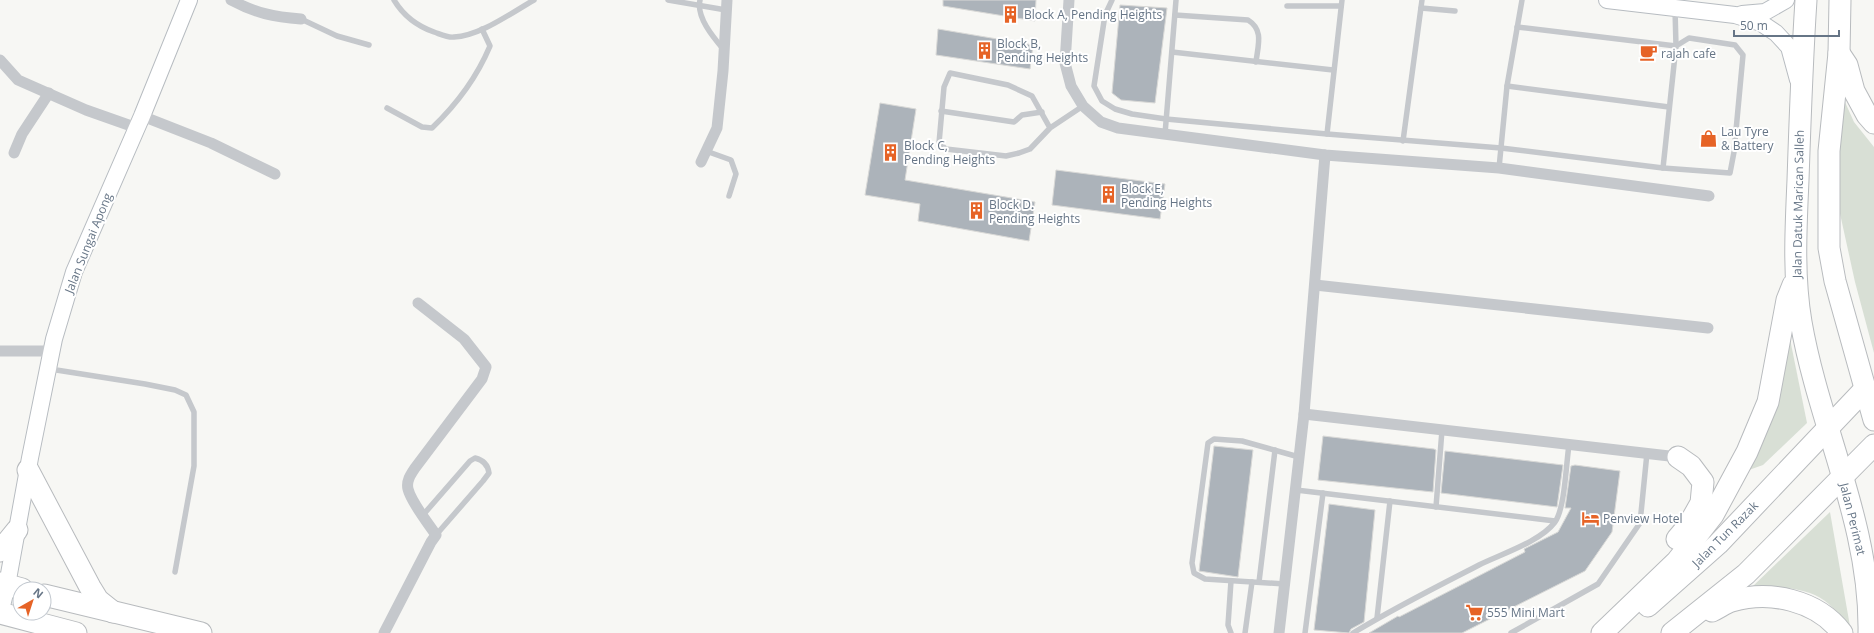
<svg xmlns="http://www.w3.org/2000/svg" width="1874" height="633" viewBox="0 0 1874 633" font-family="'Open Sans',sans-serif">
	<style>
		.grass { fill: #d8dfd5 }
		.building { fill: #acb3ba; stroke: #d9d9d7 }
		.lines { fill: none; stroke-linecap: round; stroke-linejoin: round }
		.secondary-casing { stroke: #b7bcc1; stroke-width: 18 }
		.highway-casing { stroke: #b8bbbe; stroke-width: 23 }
		.lane { stroke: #c5c8cc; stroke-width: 5.5 }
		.street { stroke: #c5c8cc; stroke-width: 11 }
		.secondary { stroke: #fff; stroke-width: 16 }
		.highway { stroke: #fff; stroke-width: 21 }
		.labels { text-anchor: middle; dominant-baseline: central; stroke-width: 4; stroke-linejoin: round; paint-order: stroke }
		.poi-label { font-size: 12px; fill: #667586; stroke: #fff; text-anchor: start }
		.street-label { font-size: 12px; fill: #667586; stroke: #fff }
	</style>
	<rect width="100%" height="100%" fill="#f7f7f4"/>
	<g class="grass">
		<path d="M1840,91L1854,122L1874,147V353L1855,282L1839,209Z"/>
		<path d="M1788,329L1807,423L1763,465L1746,471Z"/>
		<path d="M1830,512L1851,632C1843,621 1836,609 1825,601C1808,587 1773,586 1752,587Z"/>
	</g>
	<g class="building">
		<path d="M943,0H1036L1035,21L943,6Z"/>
		<path d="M1120,5L1167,8L1155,103L1121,100L1112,93Z"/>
		<path d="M938,29L1033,45L1030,69L936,55Z"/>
		<path d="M880,103L916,109L905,180L1035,202L1029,241L918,221L920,204L865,195Z"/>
		<path d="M1056,170L1165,184L1160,219L1052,205Z"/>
		<path d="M1323,436L1434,449L1436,450L1433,492L1318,480Z"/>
		<path d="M1214,446L1253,450L1238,577L1199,571Z"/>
		<path d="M1445,451L1563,465L1557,507L1441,493Z"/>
		<path d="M1575,465L1620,471L1612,532L1585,571L1462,633H1369L1398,616L1399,617L1525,552L1524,549L1558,532L1571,508H1565L1571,466Z"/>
		<path d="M1329,504L1375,510L1364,622L1351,629L1349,633L1314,630Z"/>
	</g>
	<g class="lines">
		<defs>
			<g id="secondary">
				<path d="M1607,0L1735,15L1761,23L1776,33L1789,47L1798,80"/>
				<path d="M1742,14L1765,12L1786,0"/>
				<path d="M0,614L7,585L30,458L54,339L74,272L142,116L189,0"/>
			</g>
			<g id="highway">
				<path d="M1806,0C1802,60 1800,120 1798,180C1796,227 1793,275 1801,322C1819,426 1871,525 1869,633"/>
				<path d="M1840,0L1839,53L1829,151V248L1835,281L1874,420"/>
				<path d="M1839,53L1847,65L1854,91L1867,115L1874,123"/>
				<path d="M28,470L90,587L98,600L113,612"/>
				<path d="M1677,539L1688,526L1701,503L1703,482L1691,466L1678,457"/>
				<path d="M0,551L17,530"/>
				<path d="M0,583L22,589"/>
				<path d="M44,595L201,633"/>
				<path d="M1648,606L1718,544L1865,389"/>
				<path d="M1712,611C1719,608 1725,603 1732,601C1770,590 1817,600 1842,633"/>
				<path d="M0,613L76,633"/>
				<path d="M1602,633L1677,561L1713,515L1747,452L1768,402L1787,300L1793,285"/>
				<path d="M1672,633L1746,574L1874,445"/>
			</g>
		</defs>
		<use href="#secondary" class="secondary-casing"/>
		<use href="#highway" class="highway-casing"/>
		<g class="lane">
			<path d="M394,0C403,15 417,26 434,32C440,34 448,38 454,37C480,36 511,13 534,0"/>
			<path d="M668,0L726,10"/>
			<path d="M700,0C696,17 713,37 724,50"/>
			<path d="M1112,0L1105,15L1094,86L1102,101L1115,109L1132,114L1166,119L1327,134L1501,148L1663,168L1730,173L1734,152L1743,55L1735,45L1689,38L1676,46L1517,27"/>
			<path d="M1287,6H1341"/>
			<path d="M1421,8L1455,11"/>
			<path d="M1175,15L1248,20C1264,30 1258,45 1256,62"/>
			<path d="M301,19L337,36L369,45"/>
			<path d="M1172,52L1333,70"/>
			<path d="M1507,86L1669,107"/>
			<path d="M387,108L422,127L432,128C456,105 477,77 490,46L482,29"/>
			<path d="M941,111L1014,122L1022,115L1042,112"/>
			<path d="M1050,128L1032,96L1008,85L950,73L944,87L939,143L946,149L1006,156L1019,153L1030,149L1050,128L1083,106"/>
			<path d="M1165,134L1176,0"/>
			<path d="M1327,134L1342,0"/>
			<path d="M1403,141L1422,0"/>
			<path d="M706,151L731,160L736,174L729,196"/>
			<path d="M1499,168L1507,86L1522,0"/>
			<path d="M1663,168L1676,46L1675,9"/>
			<path d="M50,369L145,384L175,390L186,395L194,412V466L175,572"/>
			<path d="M1296,490L1555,521"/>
			<path d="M1436,507L1442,430"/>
			<path d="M423,515L470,461L475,458C483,460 488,465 489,473L483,481L436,535"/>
			<path d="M1231,581L1228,625L1231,633"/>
			<path d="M1259,582L1275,450"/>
			<path d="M1285,584L1205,579L1194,573L1192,563L1208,443L1214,439L1242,441L1299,457"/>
			<path d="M1377,618L1390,501"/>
			<path d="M1245,633L1252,582"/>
			<path d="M1305,633L1323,493"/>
			<path d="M1353,633C1394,608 1436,587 1479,565C1501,554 1540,542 1555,522C1565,508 1566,464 1569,445"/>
			<path d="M1511,633L1598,584L1640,523L1647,453"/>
		</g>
		<g class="street">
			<path d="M231,0C255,13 274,17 301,19"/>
			<path d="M1069,0L1065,63L1071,86L1083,106L1101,122L1118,128L1325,155L1499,168L1709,196"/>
			<path d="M0,60L18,80L86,110L137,128"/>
			<path d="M142,116L211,143L275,174"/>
			<path d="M14,153L22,134L49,93"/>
			<path d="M701,162L717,128L723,71L727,0"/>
			<path d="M1315,285L1708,328"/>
			<path d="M0,351H52"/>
			<path d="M1304,414L1678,457"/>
			<path d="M384,633L431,542L436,535C428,523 411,502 408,489C406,481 411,474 415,468L482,379L486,367L464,339L418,303"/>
			<path d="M1279,633L1304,414L1325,155"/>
		</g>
		<use href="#secondary" class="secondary"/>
		<use href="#highway" class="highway"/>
	</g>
	<defs>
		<symbol id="building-bare" viewBox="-9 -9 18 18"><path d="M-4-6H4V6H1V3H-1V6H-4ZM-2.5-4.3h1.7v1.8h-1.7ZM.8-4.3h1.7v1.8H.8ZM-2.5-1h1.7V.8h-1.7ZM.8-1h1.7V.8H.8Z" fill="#e66326" stroke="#fff" stroke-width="2.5" paint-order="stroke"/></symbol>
		<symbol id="cafe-bare" viewBox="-9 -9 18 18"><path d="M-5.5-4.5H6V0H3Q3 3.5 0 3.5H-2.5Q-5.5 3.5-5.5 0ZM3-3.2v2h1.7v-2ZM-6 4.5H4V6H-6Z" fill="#e66326" stroke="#fff" stroke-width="2.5" paint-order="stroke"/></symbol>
		<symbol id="shop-bare" viewBox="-9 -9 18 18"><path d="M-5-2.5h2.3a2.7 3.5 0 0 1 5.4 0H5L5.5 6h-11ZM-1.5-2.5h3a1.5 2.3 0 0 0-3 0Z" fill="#e66326" stroke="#fff" stroke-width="2.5" paint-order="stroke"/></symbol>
		<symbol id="hotel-bare" viewBox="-9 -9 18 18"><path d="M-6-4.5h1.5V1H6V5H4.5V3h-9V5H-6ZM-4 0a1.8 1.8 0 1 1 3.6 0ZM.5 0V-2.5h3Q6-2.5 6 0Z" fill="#e66326" stroke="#fff" stroke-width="2.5" paint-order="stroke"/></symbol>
		<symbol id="supermarket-bare" viewBox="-9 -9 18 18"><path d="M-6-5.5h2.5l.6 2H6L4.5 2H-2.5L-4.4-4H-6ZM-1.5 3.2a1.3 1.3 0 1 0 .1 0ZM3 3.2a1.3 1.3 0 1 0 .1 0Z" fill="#e66326" stroke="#fff" stroke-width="2.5" paint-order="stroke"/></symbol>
	</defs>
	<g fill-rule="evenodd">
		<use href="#building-bare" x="998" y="2" width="25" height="25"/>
		<use href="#building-bare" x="972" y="38" width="25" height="25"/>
		<use href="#cafe-bare" x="1636" y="40" width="25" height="25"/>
		<use href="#shop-bare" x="1696" y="126" width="25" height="25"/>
		<use href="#building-bare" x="878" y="140" width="25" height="25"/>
		<use href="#building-bare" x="1096" y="182" width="25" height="25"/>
		<use href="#building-bare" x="964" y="198" width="25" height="25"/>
		<use href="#hotel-bare" x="1578" y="506" width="25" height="25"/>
		<use href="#supermarket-bare" x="1462" y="600" width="25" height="25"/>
	</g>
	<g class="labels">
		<g class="poi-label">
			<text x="1024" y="14">Block A, Pending Heights</text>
			<text x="997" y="43">Block B,<tspan x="997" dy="14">Pending Heights</tspan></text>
			<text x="1661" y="53">rajah cafe</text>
			<text x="1721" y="131">Lau Tyre<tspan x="1721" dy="14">&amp; Battery</tspan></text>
			<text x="904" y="145">Block C,<tspan x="904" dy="14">Pending Heights</tspan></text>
			<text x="1121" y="188">Block E,<tspan x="1121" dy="14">Pending Heights</tspan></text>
			<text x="989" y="204">Block D.<tspan x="989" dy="14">Pending Heights</tspan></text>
			<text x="1603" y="518">Penview Hotel</text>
			<text x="1487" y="612">555 Mini Mart</text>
		</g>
		<g class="street-label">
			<text transform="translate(1798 204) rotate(-89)">Jalan Datuk Marican Salleh</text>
			<text transform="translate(88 243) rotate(-68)">Jalan Sungai Apong</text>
			<text transform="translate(1853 519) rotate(76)">Jalan Perimat</text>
			<text transform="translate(1725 534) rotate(-45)">Jalan Tun Razak</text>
		</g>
	</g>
	<g transform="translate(32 601) rotate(39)"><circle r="19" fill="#ffffff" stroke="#c2c8cf"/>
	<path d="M0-3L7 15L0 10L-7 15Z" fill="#e66326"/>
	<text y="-6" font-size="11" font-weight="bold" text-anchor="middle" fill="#667586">N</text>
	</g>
	<path d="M1734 30v6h105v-6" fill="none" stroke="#667586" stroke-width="2"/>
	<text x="1740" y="30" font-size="12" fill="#667586" stroke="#ffffff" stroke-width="3" paint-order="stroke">50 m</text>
</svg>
